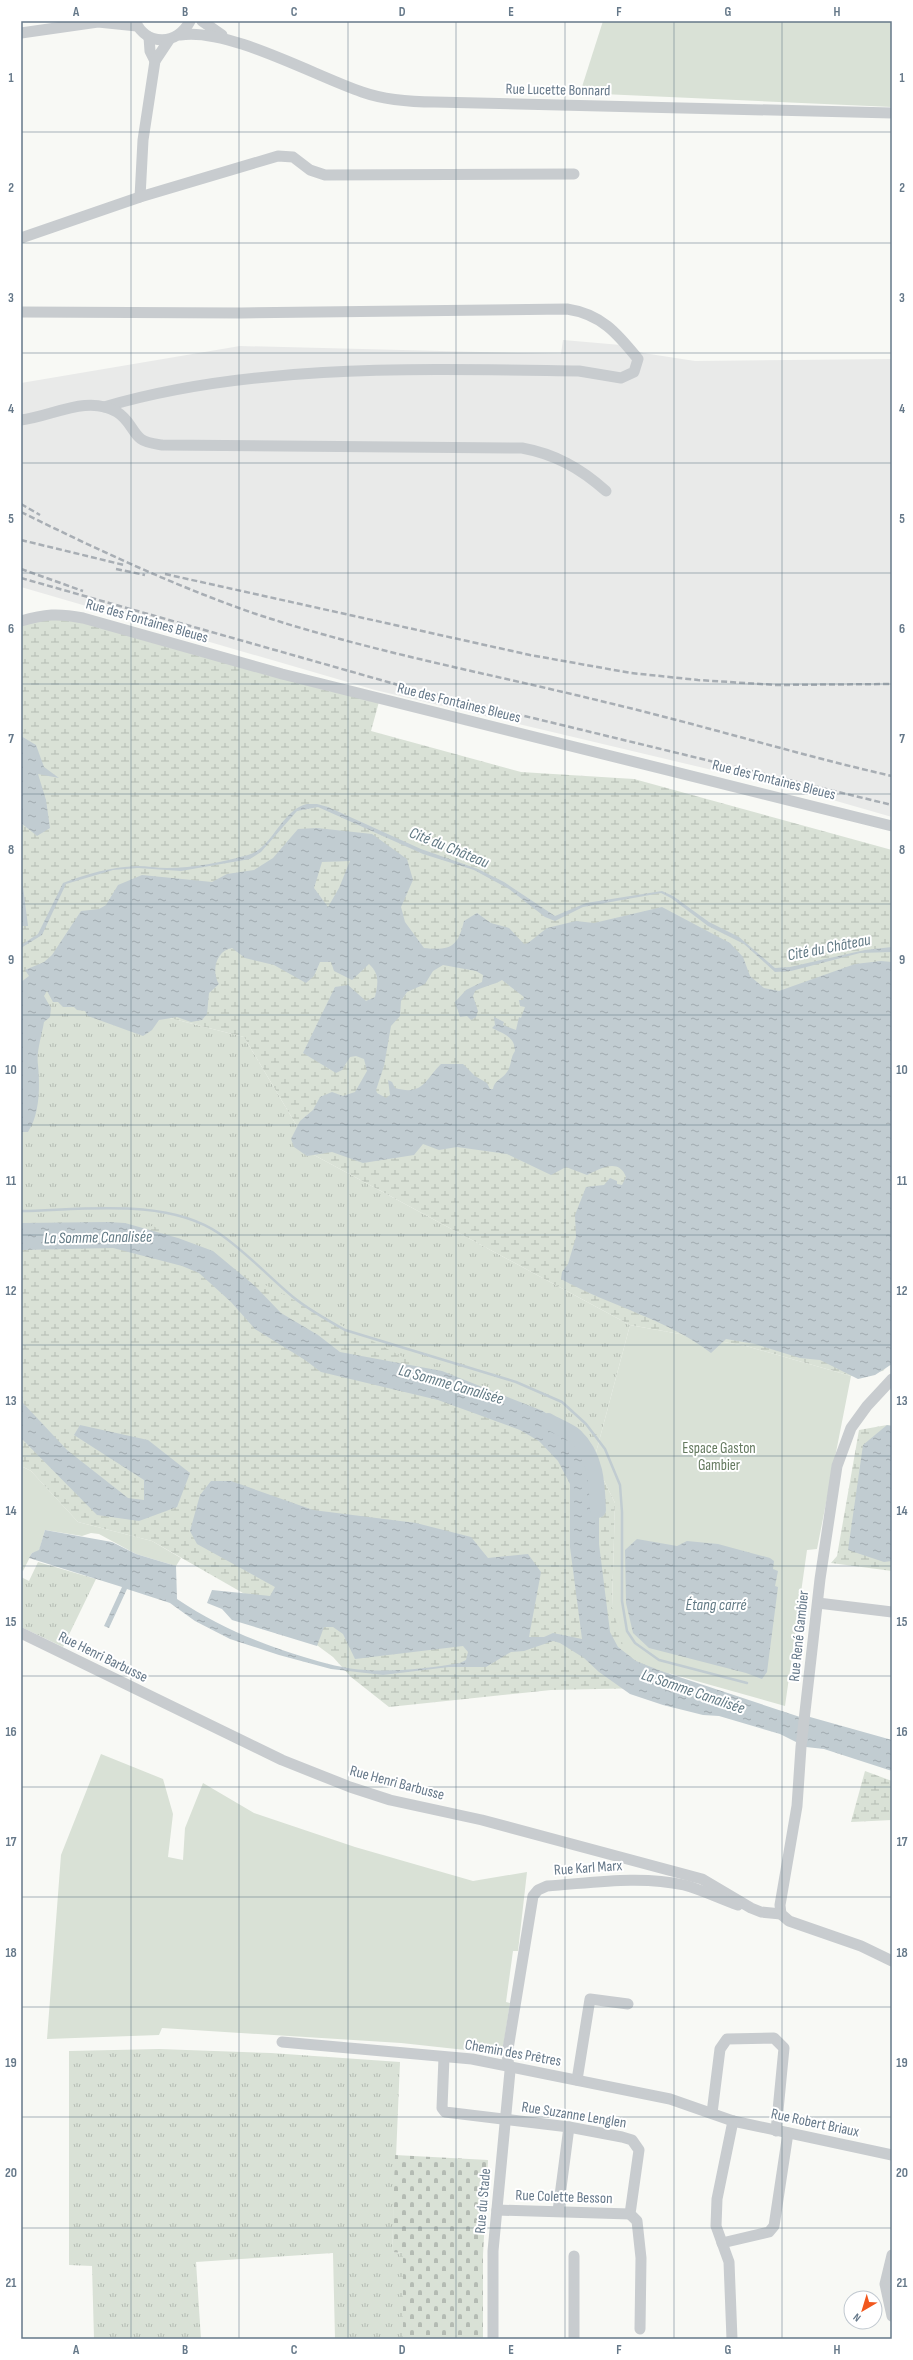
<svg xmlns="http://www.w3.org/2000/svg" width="913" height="2360" viewBox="0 0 913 2360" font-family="'Sofia Sans Condensed',sans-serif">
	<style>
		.built { fill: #e9eae9 }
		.grass { fill: url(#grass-tufts) }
		.wetland { fill: url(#wetland-marsh) }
		.cemetery { fill: url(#cemetery-stones) }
		.green { fill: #d9e1d6 }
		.water { fill: url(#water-ripples); fill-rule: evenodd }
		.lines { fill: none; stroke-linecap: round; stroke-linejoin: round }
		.stream { stroke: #c1ccd1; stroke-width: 2.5 }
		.river { stroke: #c1ccd1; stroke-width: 16 }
		.minor { stroke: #c8cccf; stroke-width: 11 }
		.rail { stroke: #a8aeb4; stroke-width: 2.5; stroke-dasharray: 6 3; stroke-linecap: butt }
		.grid { fill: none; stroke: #657889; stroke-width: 1; stroke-opacity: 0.55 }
		.labels { text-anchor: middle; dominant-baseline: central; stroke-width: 4; stroke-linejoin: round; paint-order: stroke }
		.street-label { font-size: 15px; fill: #657889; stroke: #fff }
		.park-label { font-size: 15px; fill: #657a60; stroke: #fff }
		.water-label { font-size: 16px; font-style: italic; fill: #617984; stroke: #fff }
		.neatline { fill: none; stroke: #657889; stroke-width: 1.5 }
		.grid-label { font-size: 13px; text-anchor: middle; font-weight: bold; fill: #657889 }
	</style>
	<defs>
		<pattern id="grass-tufts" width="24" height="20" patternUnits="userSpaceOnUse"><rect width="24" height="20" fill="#d9e1d6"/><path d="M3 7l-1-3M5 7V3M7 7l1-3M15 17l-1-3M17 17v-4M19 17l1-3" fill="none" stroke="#b4bbb3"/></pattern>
		<pattern id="wetland-marsh" width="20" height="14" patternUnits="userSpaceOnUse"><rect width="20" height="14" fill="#d9e1d6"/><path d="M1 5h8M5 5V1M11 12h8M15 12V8" fill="none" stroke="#b4bbb3"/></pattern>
		<pattern id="cemetery-stones" width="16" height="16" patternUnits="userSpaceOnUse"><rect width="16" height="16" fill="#d9e1d6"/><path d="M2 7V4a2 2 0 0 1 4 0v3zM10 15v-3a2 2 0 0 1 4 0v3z" fill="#b4bbb3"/></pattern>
		<pattern id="water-ripples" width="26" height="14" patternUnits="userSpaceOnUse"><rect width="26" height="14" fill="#c1ccd1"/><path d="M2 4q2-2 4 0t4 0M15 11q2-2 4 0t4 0" fill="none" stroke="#a0aaaf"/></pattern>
	</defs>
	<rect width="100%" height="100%" fill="#f8f9f5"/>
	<path class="built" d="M563,340L621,345L643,353L695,361L892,359V817L805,792L375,690L21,587V383L240,346L561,354Z"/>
	<g class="grass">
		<path d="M21,980L244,1037L314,1155L630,1325L594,1460L561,1440L21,1242Z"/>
		<path d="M38,1562L96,1579L63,1647L21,1627V1577L29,1581Z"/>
		<path d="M159,2049L271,2053L400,2062L392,2252L403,2253V2339H335L333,2253L196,2262L201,2339H94L92,2266L69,2265V2051Z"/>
	</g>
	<g class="wetland">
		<path d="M61,613L380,698L371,731L521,772L634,779L892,850V1361L883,1371L851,1376L746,1346L630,1325L314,1155L244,1037L21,980V621Z"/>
		<path d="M153,1226L561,1440L594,1460L615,1503L612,1607L650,1668L670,1673L647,1688L551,1690L389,1707L351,1677L333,1657L257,1601L152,1541L78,1522L31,1471L21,1466V1242Z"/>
		<path d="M887,1425L892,1426V1571L831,1563L837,1556L859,1430Z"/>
		<path d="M865,1771L892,1781V1820L851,1822Z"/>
	</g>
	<path class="cemetery" d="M395,2155L488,2160L483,2255V2339H403V2253L392,2252Z"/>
	<g class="green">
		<path d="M603,21H892V107L580,93Z"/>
		<path d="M630,1325L746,1346L851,1376L817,1549L807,1550L785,1706L650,1668L623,1645L612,1607L615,1503L594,1460Z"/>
		<path d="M21,1466L31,1471L78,1522L152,1541L181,1558L176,1566L136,1554L99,1534L91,1533L82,1536L45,1530L39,1551L32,1553L23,1571L21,1570Z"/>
		<path d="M101,1754L163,1779L173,1814L168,1857L183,1860L185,1828L203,1783L254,1813L355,1847L473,1881L527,1872L518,1951H513L506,2002L510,2003L503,2048L493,2053L401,2043L162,2028L159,2035L47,2039L61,1855Z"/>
	</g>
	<g class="water">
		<path d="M21,736L36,745L44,767L59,778L38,774L46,800L50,828L37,836L21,823Z"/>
		<path d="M307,804H317L328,807L421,849L478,869L504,882L555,916L586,903L662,891L673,896L709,922L739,937L775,968L790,967L865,950L892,947V952L860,953L791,971L775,972L744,944L708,926L671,898L661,893L583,907L555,921L545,917L509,889L474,870L423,854L318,807L297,811L261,852L250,859L181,871L138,868L113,870L66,884L42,935L21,948V945L38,934L63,883C86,874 111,867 137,866C147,866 157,868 167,868C193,868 223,862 248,855C273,848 281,810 307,804Z"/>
		<path d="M317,828L372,834L407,859L413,880L401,907L405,922L424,948C450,951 458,947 464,921L477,913L491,923L509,928L524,944L528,943L547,928L576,921L594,923L662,907L730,943L743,957L750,976L764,988L779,991L855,964L881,961L892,962V1364L875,1375L858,1379L820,1360L800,1358L755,1344L726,1339L711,1353C667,1319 610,1306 561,1279L562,1272L568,1264L576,1237L575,1215L586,1187L604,1185L610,1178L617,1181V1184L622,1185L626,1177C619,1157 599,1169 587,1175L566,1167L551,1175L507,1154L457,1147L439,1150L423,1144L414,1155L363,1163L332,1152L307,1156L294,1147L291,1139L300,1121L313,1110L320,1097L332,1092L343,1096L355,1092L367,1071L364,1059L356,1056L350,1057L342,1070L336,1073L303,1053L335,987L348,985L366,1001L375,997C378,984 380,974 369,964L352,980L334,971L331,962H320L314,976L306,983L274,965L245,958L232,948C216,950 211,972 219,984L209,993L207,1014L202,1020L191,1022L177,1017L159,1020L152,1030L143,1036L88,1016L85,1011L77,1010L74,1007H63L58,1002H53L47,991L44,996L51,1008L50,1017L44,1022C42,1035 36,1052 38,1065C40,1086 40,1114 28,1132H21V982L29,976L25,970L44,962L52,955L81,911L99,909L106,905L118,885L142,875L212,882L227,874L254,870L273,858L298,829ZM350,861L339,888L328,907L314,888L322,862ZM443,965L476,971L483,975L482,982L466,990L455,1002L460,1017L467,1016L471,1020L476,1017L478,1011L473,996L475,991C484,986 494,985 502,980L524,997L523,1000H519L520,1006L525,1007L521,1018L519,1017L516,1030L503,1025L504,1022L494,1017L495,1025L492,1028C504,1034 515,1037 515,1051C510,1058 512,1065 507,1072C503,1079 494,1080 493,1089H490L487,1083L475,1076L463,1064H441C425,1080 423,1096 395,1088L392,1082L388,1080L390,1095L386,1098L377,1093L376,1090L384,1066L391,1026L400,1016L401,1001L407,992L425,984L433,971Z"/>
		<path d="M21,877L22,879L28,926H21Z"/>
		<path d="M108,1222L125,1223L178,1238L213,1251L255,1286L281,1313L318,1335L340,1352L442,1371L543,1411L558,1422L578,1443L595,1477L599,1499V1544L610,1632L618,1647L636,1661L661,1671L800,1717H810L892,1740V1771L824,1749L806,1747L780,1734L719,1716L703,1715L663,1705L630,1694L599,1672L584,1658L560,1643L553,1641L524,1651L511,1652L486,1667H449L383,1675L331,1669L279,1655L230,1639L195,1621L170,1603L127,1589L109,1628L104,1626L122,1587L29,1558L32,1553L39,1550L45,1530L112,1542L136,1554L176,1566L177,1599C217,1626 258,1643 304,1657C324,1663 345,1669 366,1670C397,1672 430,1668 460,1663L466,1660L468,1652L463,1646L355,1659L343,1634L333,1627H324L317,1646L232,1620L222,1609L207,1603L212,1590L270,1596L275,1587L197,1544L190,1531L200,1495L211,1481H231L313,1510L416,1523L471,1537L488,1558L528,1554L541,1572L529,1637H544L553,1633L582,1639L570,1547V1484L558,1461L539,1441L520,1430L438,1400L321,1372L305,1360L255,1329L231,1302L199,1273L182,1266L113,1248L21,1250V1223Z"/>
		<path d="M21,1383L23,1403L67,1450L128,1498L144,1500V1480L74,1435L80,1425L148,1440L190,1473L177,1507L139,1521L97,1515L21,1438Z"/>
		<path d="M887,1425L892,1426V1561L884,1562L848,1550L863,1445Z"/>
		<path d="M637,1539L677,1546L687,1541L718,1544L770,1558L774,1561L773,1569L778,1571L775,1586L778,1587L767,1672L762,1679L746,1673L649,1648L633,1633L626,1603L625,1550Z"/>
	</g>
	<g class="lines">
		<path class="stream" d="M21,1211C82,1210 167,1197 220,1234C246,1252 269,1277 293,1297C309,1310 327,1320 345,1330L516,1382L562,1402L586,1424L605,1449L620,1485L622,1512V1601L627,1631L635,1643L659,1660L747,1683"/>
		<path class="river" d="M548,1421C556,1426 568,1430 575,1436C596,1456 597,1483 598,1510"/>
		<g class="minor">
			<path d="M135,21C147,47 178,45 190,21"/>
			<path d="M202,21L222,35"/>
			<path d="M21,33L98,22L137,26"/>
			<path d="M180,35C227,27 315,76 362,92C385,100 411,102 435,102L892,113"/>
			<path d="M149,37L150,51L155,61"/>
			<path d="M140,197L143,140L155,61L169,40"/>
			<path d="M21,238L140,197L278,156L293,157L310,170L325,175L574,174"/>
			<path d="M21,312L241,313L567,309C601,314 617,333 638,359L634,372L621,378L579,371C426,369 252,363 104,407"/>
			<path d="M21,420C51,417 87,394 117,412C130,420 132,432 141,439C146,443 156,444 162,445L522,448C555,454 580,468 606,491"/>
			<path d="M21,621C45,614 58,613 83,618L282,674L892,826"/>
			<path d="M892,1379L867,1406L851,1428L837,1466L820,1579L801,1747L797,1806L780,1905L781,1914L789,1921L861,1946L892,1961"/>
			<path d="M818,1603L892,1612"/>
			<path d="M21,1633L282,1760L350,1787L390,1800L482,1820L702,1879L751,1908L761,1912L781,1914"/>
			<path d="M282,2042L472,2059L670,2099L733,2121L892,2155"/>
			<path d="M444,2057L442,2108L445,2112L569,2127L622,2137L632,2140L639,2150L630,2214L637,2221L641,2258L640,2329"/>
			<path d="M577,2080L590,1999L628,2004"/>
			<path d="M712,2113L720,2049L727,2039L774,2038L784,2048L776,2131"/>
			<path d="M497,2210L630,2214"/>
			<path d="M558,2211L569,2127"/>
			<path d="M722,2243L769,2232L774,2226L788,2133"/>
			<path d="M892,2255L885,2284L892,2316"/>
			<path d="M574,2256V2339"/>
			<path d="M493,2339V2251L510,2071L507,2055L533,1896L538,1890L547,1886C592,1883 640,1875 684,1885C703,1890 720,1899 738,1905"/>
			<path d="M732,2339L729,2262L716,2226L717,2199L733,2121"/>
		</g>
		<g class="rail">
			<path d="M21,504L40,515"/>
			<path d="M21,512C98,550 175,586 256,614C374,653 497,675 617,705C709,727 799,755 892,776"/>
			<path d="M21,540L124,565"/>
			<path d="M21,569L83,591"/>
			<path d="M116,569L145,575"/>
			<path d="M165,574L530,655L631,673L698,680L776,685L892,684"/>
			<path d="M21,578L409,688L892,805"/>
		</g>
	</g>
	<path class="grid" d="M131,21V2339M239,21V2339M348,21V2339M456,21V2339M565,21V2339M674,21V2339M782,21V2339M21,132H892M21,243H892M21,353H892M21,463H892M21,573H892M21,684H892M21,794H892M21,904H892M21,1015H892M21,1125H892M21,1235H892M21,1345H892M21,1456H892M21,1566H892M21,1676H892M21,1787H892M21,1897H892M21,2007H892M21,2117H892M21,2228H892"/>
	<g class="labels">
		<g class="street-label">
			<text transform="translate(558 90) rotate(1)">Rue Lucette Bonnard</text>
			<text transform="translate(147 621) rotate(16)">Rue des Fontaines Bleues</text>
			<text transform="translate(459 703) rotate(14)">Rue des Fontaines Bleues</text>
			<text transform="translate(774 780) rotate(14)">Rue des Fontaines Bleues</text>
			<text transform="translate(799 1636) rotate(-84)">Rue René Gambier</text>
			<text transform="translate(103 1657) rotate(26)">Rue Henri Barbusse</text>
			<text transform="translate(397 1783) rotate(15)">Rue Henri Barbusse</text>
			<text transform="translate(588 1868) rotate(-4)">Rue Karl Marx</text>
			<text transform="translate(513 2053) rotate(10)">Chemin des Prêtres</text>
			<text transform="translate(574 2115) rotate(9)">Rue Suzanne Lenglen</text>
			<text transform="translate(815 2123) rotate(12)">Rue Robert Briaux</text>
			<text transform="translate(564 2197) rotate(2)">Rue Colette Besson</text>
			<text transform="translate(483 2201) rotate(-85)">Rue du Stade</text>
		</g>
		<g class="park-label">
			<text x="719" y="1448">Espace Gaston<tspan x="719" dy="17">Gambier</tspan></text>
		</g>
		<g class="water-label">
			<text transform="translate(449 848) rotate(22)">Cité du Château</text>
			<text transform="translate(829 948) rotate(-11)">Cité du Château</text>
			<text transform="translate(98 1238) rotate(-1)">La Somme Canalisée</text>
			<text transform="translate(451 1385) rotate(16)">La Somme Canalisée</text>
			<text x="716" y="1605">Étang carré</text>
			<text transform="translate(693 1692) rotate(19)">La Somme Canalisée</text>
		</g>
	</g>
	<rect width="913" height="2360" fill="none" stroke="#ffffff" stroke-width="44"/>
	<g transform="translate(863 2310) rotate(218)"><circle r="19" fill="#ffffff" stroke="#c1c9d0"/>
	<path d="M0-3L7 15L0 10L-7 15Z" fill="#f1571d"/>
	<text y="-6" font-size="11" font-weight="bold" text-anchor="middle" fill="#657889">N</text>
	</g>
	<rect x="22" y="22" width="869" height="2316" class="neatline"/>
	<g class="grid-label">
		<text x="76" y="16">A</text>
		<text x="185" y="16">B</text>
		<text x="294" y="16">C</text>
		<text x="402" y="16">D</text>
		<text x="511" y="16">E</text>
		<text x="619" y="16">F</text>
		<text x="728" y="16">G</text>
		<text x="837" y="16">H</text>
		<text x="11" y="82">1</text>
		<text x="902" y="82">1</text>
		<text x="11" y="192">2</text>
		<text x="902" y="192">2</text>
		<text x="11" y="302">3</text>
		<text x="902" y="302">3</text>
		<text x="11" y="413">4</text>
		<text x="902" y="413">4</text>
		<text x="11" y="523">5</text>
		<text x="902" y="523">5</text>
		<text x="11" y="633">6</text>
		<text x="902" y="633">6</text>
		<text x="11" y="743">7</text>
		<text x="902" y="743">7</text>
		<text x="11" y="854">8</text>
		<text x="902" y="854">8</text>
		<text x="11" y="964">9</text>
		<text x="902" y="964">9</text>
		<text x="11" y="1074">10</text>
		<text x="902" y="1074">10</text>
		<text x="11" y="1185">11</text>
		<text x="902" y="1185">11</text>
		<text x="11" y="1295">12</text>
		<text x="902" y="1295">12</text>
		<text x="11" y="1405">13</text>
		<text x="902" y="1405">13</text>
		<text x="11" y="1515">14</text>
		<text x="902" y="1515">14</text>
		<text x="11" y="1626">15</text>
		<text x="902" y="1626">15</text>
		<text x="11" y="1736">16</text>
		<text x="902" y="1736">16</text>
		<text x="11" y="1846">17</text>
		<text x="902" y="1846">17</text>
		<text x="11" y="1957">18</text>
		<text x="902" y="1957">18</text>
		<text x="11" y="2067">19</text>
		<text x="902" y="2067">19</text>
		<text x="11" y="2177">20</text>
		<text x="902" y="2177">20</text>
		<text x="11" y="2287">21</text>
		<text x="902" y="2287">21</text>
		<text x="76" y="2354">A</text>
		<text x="185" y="2354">B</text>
		<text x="294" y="2354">C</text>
		<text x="402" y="2354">D</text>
		<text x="511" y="2354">E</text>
		<text x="619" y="2354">F</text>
		<text x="728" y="2354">G</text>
		<text x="837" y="2354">H</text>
	</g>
</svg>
